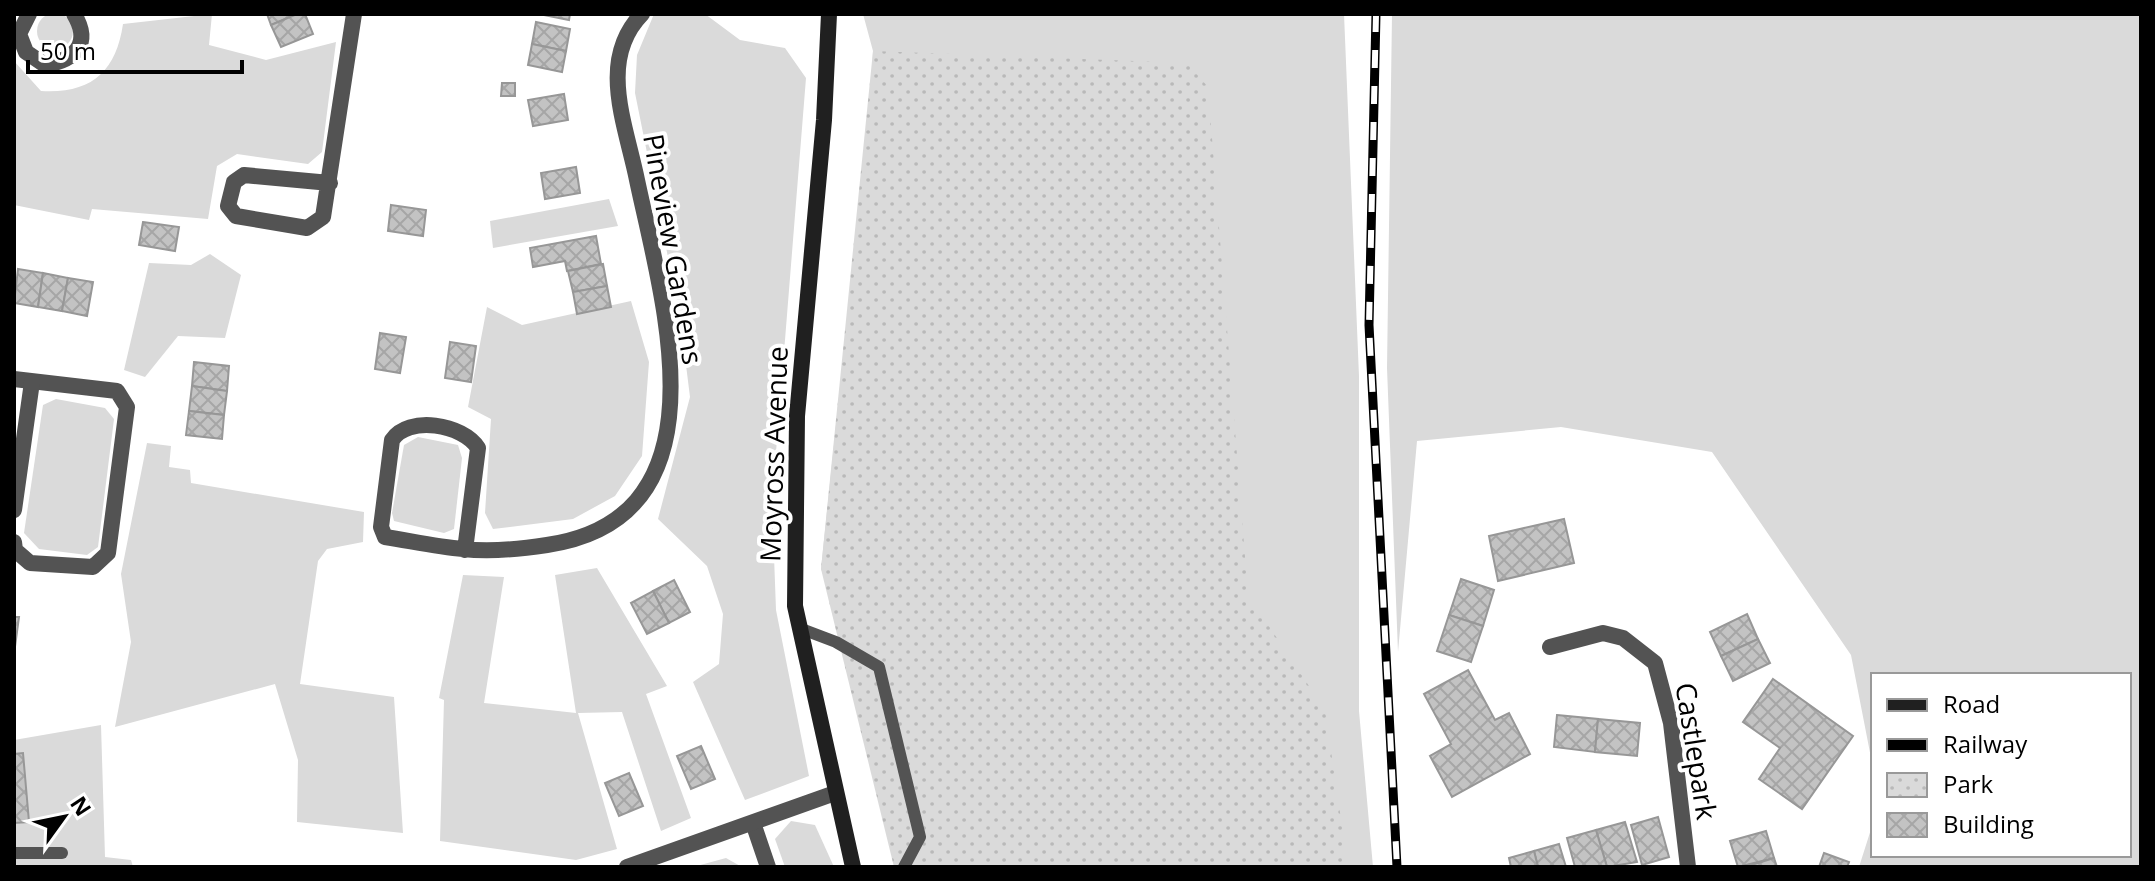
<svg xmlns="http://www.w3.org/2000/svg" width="2155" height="881" viewBox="0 0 2155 881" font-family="'Open Sans',sans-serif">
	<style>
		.grass { fill: #dadada }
		.park { fill: url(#park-dots) }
		.building { fill: url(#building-cross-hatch); stroke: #979797; stroke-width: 2 }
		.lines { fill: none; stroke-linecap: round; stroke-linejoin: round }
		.lane { stroke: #535353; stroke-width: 12 }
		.street { stroke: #535353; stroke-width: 16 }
		.secondary { stroke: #202020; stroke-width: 16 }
		.rail-casing { stroke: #000; stroke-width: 9 }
		.rail { stroke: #fff; stroke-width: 6; stroke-dasharray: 18; stroke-linecap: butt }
		.labels { text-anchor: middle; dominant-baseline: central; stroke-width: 8; stroke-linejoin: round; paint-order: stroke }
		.street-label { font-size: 28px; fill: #000; stroke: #fff }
	</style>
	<defs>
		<pattern id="park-dots" width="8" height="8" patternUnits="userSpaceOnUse" patternTransform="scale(2)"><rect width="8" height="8" fill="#dadada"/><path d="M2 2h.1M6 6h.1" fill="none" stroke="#b9b9b9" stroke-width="1.8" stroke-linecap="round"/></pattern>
		<pattern id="building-cross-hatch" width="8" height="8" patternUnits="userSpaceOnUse" patternTransform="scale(2)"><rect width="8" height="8" fill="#c3c3c3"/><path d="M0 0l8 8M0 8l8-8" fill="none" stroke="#a6a6a6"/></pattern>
	</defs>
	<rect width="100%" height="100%" fill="#fff"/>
	<g class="grass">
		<circle cx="55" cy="31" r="18"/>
		<path d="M212,14L209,45L266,60L336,42L322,152L308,164L237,154L217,166L208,219L92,209L89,220L14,205V61L41,91C91,94 116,72 123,24Z"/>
		<path d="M654,14H705L740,40L785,48L806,78L772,502L776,610L809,776L745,800L693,682L719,664L723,614L707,566L658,519L690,397L680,317L635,93L637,55Z"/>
		<path d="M863,14H1344L1359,376V711L1373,867H970L821,569L871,89L873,51Z"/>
		<path d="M1392,14H2141V867H1859L1873,823V855H2129V675H1873V768L1851,655L1712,452L1561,427L1417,441L1398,652L1387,368Z"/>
		<path d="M609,199L618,226L493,248L490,221Z"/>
		<path d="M210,254L241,275L225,338L178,336L145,377L124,370L149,263L191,265Z"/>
		<path d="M631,301L649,362L642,456L615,496L573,519L493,529L485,513L491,419L468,407L487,307L522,325Z"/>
		<path d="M56,399L105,408L114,419L98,547L87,555L39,549L24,533L43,405Z"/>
		<path d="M418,437L458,445L462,458L454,529L444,533L394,521L392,513L404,445Z"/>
		<path d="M147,443L171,446L169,467L190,470L191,483L364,512L363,542L327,549L318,561L300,684L394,697L403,833L297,822L298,760L275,684L115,727L131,642L121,574Z"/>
		<path d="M597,568L667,686L646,694L691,818L661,831L622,712L578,713L617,849L576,860L440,841L444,700L439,698L463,575L504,577L484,703L576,713L555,575Z"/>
		<path d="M101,725L105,857L131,860L133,867H14V740Z"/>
		<path d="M791,821L815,825L834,867H785L775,839Z"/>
		<path d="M726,858L742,867H693Z"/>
	</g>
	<path class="park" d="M873,51L1187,63L1208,87L1248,595L1325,710L1348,867H894L821,569Z"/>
	<g class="building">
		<path d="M267,14H297L271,25Z"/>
		<path d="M297,14H305L313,34L281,47L271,25Z"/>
		<path d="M539,14H570L569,20Z"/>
		<path d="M536,22L570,29L566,51L532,44Z"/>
		<path d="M532,44L566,51L562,72L528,65Z"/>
		<path d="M502,83H515V96H501Z"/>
		<path d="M564,94L568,120L533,126L528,100Z"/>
		<path d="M576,167L580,193L545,199L541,173Z"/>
		<path d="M391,205L426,210L423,236L388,231Z"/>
		<path d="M143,222L179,227L175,251L139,245Z"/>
		<path d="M596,236L601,264L567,271L565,261L533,267L530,248Z"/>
		<path d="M603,264L607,286L573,292L568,271Z"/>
		<path d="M18,269L43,273L38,307L14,303Z"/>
		<path d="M43,273L68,278L62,311L38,307Z"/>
		<path d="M68,278L93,282L87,316L62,311Z"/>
		<path d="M607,286L611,307L577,314L573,292Z"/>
		<path d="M380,333L406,337L400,373L375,369Z"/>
		<path d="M450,342L476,346L471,382L445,378Z"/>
		<path d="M194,362L229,366L227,391L192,386Z"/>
		<path d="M192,386L227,391L224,415L189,411Z"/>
		<path d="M189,411L224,415L222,439L186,435Z"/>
		<path d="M1564,519L1574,563L1498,581L1489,536Z"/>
		<path d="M1461,579L1494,590L1483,626L1449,615Z"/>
		<path d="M674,580L690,612L669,623L653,591Z"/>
		<path d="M653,591L669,623L647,634L631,603Z"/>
		<path d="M1747,614L1758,639L1721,656L1710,632Z"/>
		<path d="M1449,615L1483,626L1471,662L1437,651Z"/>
		<path d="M14,617H19L14,654Z"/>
		<path d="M1758,639L1770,663L1733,681L1721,656Z"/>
		<path d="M1468,670L1495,720L1509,713L1530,754L1452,797L1430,756L1451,744L1424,694Z"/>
		<path d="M1773,679L1853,736L1802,809L1759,779L1780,748L1743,722Z"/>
		<path d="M1557,715L1598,719L1595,752L1554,747Z"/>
		<path d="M1598,719L1640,723L1637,756L1595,752Z"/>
		<path d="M701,746L715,779L691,789L677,756Z"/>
		<path d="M23,753L29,822L14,823V754Z"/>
		<path d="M629,773L643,806L619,816L605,783Z"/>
		<path d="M1658,817L1669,857L1642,865L1631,825Z"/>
		<path d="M1625,822L1637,862L1607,867L1596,830Z"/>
		<path d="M1596,830L1607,867H1575L1567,838Z"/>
		<path d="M1766,831L1774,858L1738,867L1730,841Z"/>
		<path d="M1559,844L1566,867H1538L1534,851Z"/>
		<path d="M1534,851L1538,867H1511L1509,858Z"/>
		<path d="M1824,853L1849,862L1847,867H1819Z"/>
		<path d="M1774,858L1777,867H1745Z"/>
	</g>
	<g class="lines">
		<g class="lane">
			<path d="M799,628L836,642L879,667L920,837L904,867"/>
			<path d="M14,853H62"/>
		</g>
		<g class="street">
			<path d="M29,14L19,34L26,52L45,65C75,60 92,44 74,14"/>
			<path d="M330,183L244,175L234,182L228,206L236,216L307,228L323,217L354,14"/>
			<path d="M14,379L117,391L127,407L108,553L93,567L30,563L15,550L14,542"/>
			<path d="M14,510L32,382"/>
			<path d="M465,550L478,448C463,424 408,415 392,440L381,527L385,537C411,541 437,547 463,549C489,552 521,549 547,545C730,518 663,303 637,180C626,125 597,60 642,14"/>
			<path d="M1550,647L1603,633L1623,638L1655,663L1671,723L1688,867"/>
			<path d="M753,823L768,867"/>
			<path d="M627,867L835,793"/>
		</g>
		<path class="secondary" d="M829,14L824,120L797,416L795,606L853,867"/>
		<defs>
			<path id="rail" d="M1376,14L1369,325L1397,867"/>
		</defs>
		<use href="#rail" class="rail-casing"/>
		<use href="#rail" class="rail"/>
	</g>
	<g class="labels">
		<g class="street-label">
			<text transform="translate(674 249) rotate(80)">Pineview Gardens</text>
			<text transform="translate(773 454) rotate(-88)">Moyross Avenue</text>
			<text transform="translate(1697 751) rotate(81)">Castlepark</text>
		</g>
	</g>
	<rect width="2155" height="881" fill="none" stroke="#000000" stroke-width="32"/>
	<rect x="1871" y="673" width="260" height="184" fill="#ffffff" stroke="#999999" stroke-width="2"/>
	<rect x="1887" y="699" width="40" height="12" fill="#202020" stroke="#999999" stroke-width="2"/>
	<text x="1943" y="713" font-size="24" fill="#000000">Road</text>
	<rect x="1887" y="739" width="40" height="12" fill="#000000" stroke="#999999" stroke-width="2"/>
	<text x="1943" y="753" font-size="24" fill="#000000">Railway</text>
	<rect x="1887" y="773" width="40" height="24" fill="url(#park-dots)" stroke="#999999" stroke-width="2"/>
	<text x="1943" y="793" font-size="24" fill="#000000">Park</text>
	<rect x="1887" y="813" width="40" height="24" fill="url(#building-cross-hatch)" stroke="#999999" stroke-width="2"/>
	<text x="1943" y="833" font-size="24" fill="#000000">Building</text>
	<g transform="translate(64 817) rotate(57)" stroke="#ffffff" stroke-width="6" paint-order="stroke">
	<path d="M0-6L14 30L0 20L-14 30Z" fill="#000000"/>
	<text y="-12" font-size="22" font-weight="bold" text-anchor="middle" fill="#000000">N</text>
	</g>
	<path d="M28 60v12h214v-12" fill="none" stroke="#000000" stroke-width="4"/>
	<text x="40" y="60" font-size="24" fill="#000000" stroke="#ffffff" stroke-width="6" paint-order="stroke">50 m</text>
</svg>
